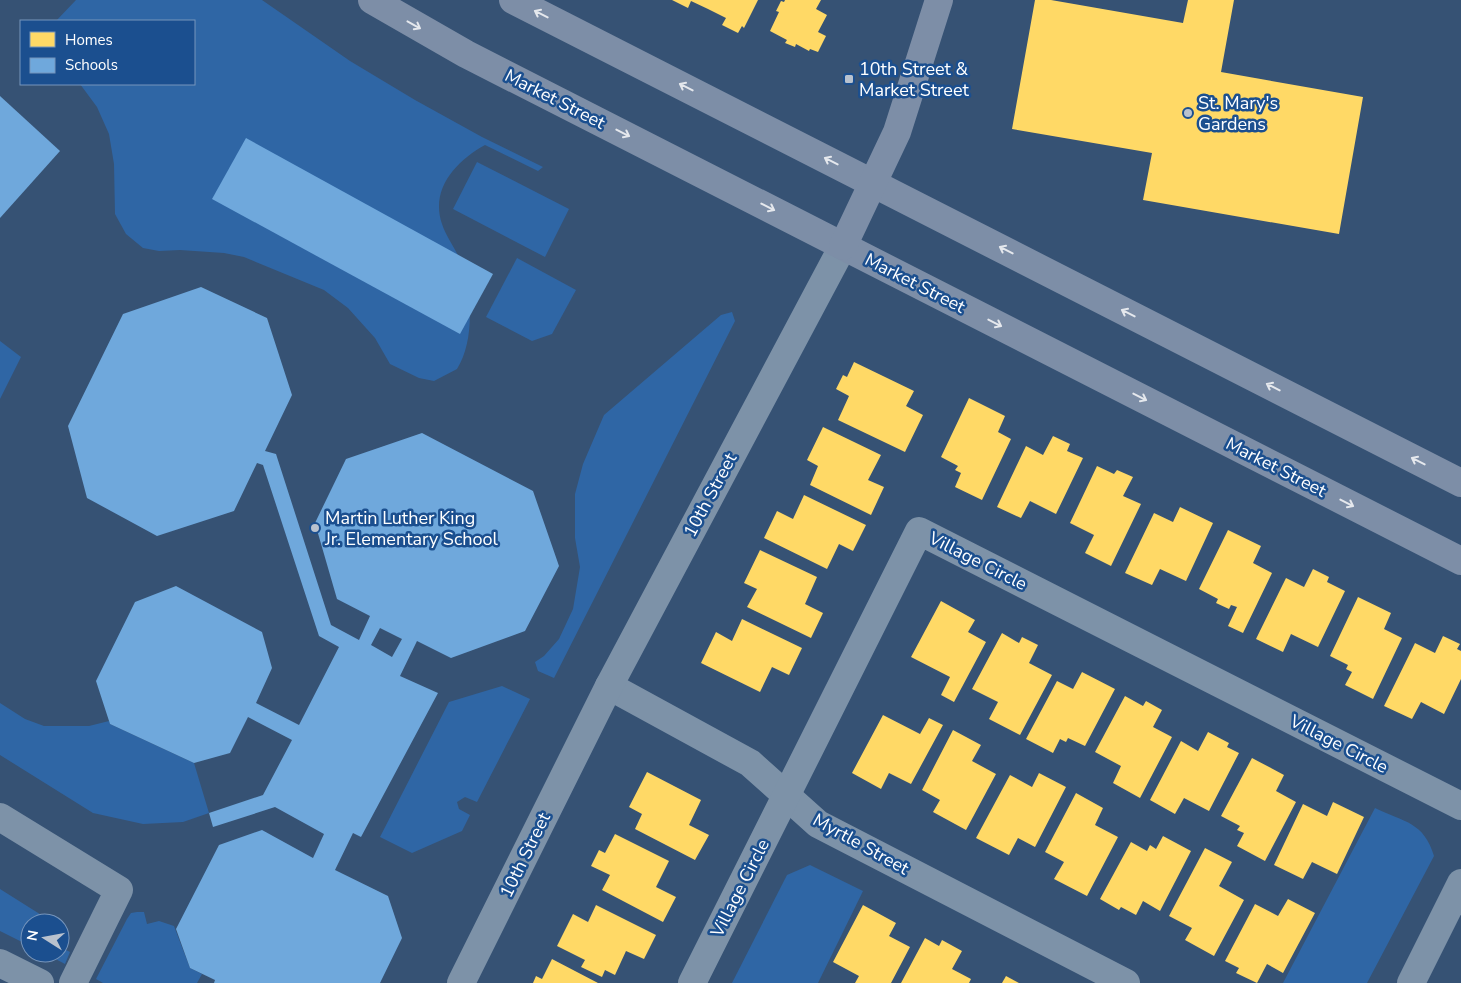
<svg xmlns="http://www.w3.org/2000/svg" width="1461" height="983" viewBox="0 0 1461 983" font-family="'Nunito Sans',sans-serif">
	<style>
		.green { fill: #2f66a5 }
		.homes { fill: #ffd966 }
		.schools { fill: #6fa8dc; fill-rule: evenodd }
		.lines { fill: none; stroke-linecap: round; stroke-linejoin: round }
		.minor { stroke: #7d92a8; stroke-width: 28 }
		.major { stroke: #7d8ea7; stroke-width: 28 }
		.oneway { stroke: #e5e8ed }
		.poi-dot { fill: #b9c2ce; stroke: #1b4f8f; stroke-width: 2 }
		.labels { text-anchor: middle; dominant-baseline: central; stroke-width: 5; stroke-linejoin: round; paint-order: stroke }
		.poi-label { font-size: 18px; fill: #fff; stroke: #1b4f8f; text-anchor: start }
		.street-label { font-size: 18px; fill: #fff; stroke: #1b4f8f }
	</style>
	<rect width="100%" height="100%" fill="#365274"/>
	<g class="green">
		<path d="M76,0H262L350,61L415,100L482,137L543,167L538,171L485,145C456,161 430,189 442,224C446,237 456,249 461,262C472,293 475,340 457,369L434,381L419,378L390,364L375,338L348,308L324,290L244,257L224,253L180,250L159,251L143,248L126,234L115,214L114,164L109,134L97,107L80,84H194V21H56Z"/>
		<path d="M477,162L569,209L545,257L453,209Z"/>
		<path d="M517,258L576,290L552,334L532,341L486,317Z"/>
		<path d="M732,312L735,321L554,678L538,671L535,662L544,656L559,639L573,609L580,567L575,538V494L583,464L604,415L721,315Z"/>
		<path d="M0,341L21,357L0,399Z"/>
		<path d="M502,686L530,699L477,802L465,797L457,802L459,809L470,815L462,831L412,853L380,837L449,702Z"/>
		<path d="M0,703L25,719L44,726H89L109,721L110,724L194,763L209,813L183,822L143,824L93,813L0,755Z"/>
		<path d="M1375,808C1404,822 1424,822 1434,856L1367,983H1283Z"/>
		<path d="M810,865L863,891L818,983H732L787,875Z"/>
		<path d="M0,889L54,923H30V946L0,931Z"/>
		<path d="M137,912H144L147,924L159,921L174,926L190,968L202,974L197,983H103L96,979L127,919L131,913Z"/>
		<path d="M60,947L70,952L65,964L44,953H60Z"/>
	</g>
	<g class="homes">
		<path d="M672,0H758L744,28L742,26L738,33L722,25L726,18L708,9L691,1L688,8Z"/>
		<path d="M785,0H821L816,9L827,15L818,32L826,36L818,52L810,49L809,51L796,44L795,47L785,43L787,40L770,31L779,12L776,11L781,1L784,2Z"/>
		<path d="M1035,0H1051L1183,23L1188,0H1234L1221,72L1363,97L1339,234L1143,200L1152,153L1012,129Z"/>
		<path d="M854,362L914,391L906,406L923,415L905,452L838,420L849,396L836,389L843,375L847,377Z"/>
		<path d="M969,398L1005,416L998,432L1011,439L982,500L955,487L961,473L955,470L958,466L941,457Z"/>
		<path d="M823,427L881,455L868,480L884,487L871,515L810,485L818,466L807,460Z"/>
		<path d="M1053,436L1070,444L1067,451L1083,458L1056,514L1030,501L1021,518L997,507L1026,446L1043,455Z"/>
		<path d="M1097,466L1114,474L1117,470L1133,477L1123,496L1141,504L1111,566L1085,553L1094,535L1070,523Z"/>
		<path d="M804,495L866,525L853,551L839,544L827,569L764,538L777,511L793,519Z"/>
		<path d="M1180,507L1213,523L1186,581L1160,569L1152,585L1125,573L1154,513L1173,522Z"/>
		<path d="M1228,530L1261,546L1253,563L1272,573L1243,633L1228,626L1237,607L1231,605L1229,609L1216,603L1218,599L1199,589Z"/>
		<path d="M760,550L817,577L805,604L823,613L811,638L747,607L757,589L744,583Z"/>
		<path d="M1313,569L1329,577L1327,582L1345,591L1318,647L1291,634L1283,652L1256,639L1286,578L1304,587Z"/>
		<path d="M1358,597L1391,613L1384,629L1402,638L1373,699L1345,685L1352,672L1346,669L1348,665L1330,656Z"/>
		<path d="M941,601L975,620L968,632L986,642L954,702L941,695L950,677L911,657Z"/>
		<path d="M742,619L802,648L789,675L772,667L760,692L701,663L716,632L732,641Z"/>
		<path d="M1002,633L1019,643L1022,637L1038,645L1029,663L1052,675L1020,735L989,719L998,702L972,689Z"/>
		<path d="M1443,636L1460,644L1457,649L1461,651V679L1444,714L1421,702L1412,719L1384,706L1415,643L1435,653Z"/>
		<path d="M1082,672L1115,689L1085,746L1068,738L1066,742L1060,739L1053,753L1026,739L1057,681L1073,689Z"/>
		<path d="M1125,696L1143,706L1146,701L1162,710L1153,727L1172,737L1140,798L1113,783L1121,766L1095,752Z"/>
		<path d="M883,715L920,734L929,718L943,725L911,784L889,773L881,789L852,773Z"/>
		<path d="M953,730L981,745L972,761L996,774L966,830L933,812L940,800L922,790Z"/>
		<path d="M1208,732L1229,743L1227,747L1239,753L1209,811L1184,798L1175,814L1150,800L1181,741L1198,751Z"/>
		<path d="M1252,758L1284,775L1276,791L1296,802L1265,861L1237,846L1244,833L1237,830L1240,826L1221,816Z"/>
		<path d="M647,772L701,800L689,825L709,835L695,860L635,829L642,814L629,807Z"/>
		<path d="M1039,773L1066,787L1035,847L1018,838L1009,855L976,838L1010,775L1032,787Z"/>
		<path d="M1076,793L1103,808L1095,825L1118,837L1087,896L1054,879L1064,862L1045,852Z"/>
		<path d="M1333,802L1364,817L1337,874L1312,862L1303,879L1274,865L1303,804L1327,816Z"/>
		<path d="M615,834L669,861L656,887L676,897L663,922L602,890L610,875L591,866L599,850L605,853Z"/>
		<path d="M1163,836L1191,851L1160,911L1143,901L1136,915L1121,907L1119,910L1100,899L1131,842L1147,851L1150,845L1156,849Z"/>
		<path d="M1205,848L1232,862L1219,886L1244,900L1214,956L1185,940L1192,928L1169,916Z"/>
		<path d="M1288,899L1315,913L1283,973L1267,964L1257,983L1236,973L1239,968L1225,961L1255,904L1278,916Z"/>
		<path d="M596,905L656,935L644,959L626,951L615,975L605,970L602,977L581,967L585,960L557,946L573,914L588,922Z"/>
		<path d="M863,905L896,923L889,936L910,947L891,983H855L859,976L833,962Z"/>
		<path d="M925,938L939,946L942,940L962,951L952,969L971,979L969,983H901Z"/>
		<path d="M552,959L598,983H533L536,976L542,979Z"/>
		<path d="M1006,976L1019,983H1002Z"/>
	</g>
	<g class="schools">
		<path d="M0,96L60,151L0,218Z"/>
		<path d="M246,138L493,274L460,334L212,199Z"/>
		<path d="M201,287L267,318L292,395L265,451L276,454L331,625L359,640L370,616L337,599L315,523L346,459L422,433L533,491L559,566L525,631L451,658L417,641L400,676L438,693L361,837L353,833L335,870L388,896L402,938L380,983H214L215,980L190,968L176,929L219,845L262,830L313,858L324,834L275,807L213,827L209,813L263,795L292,740L248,717L230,753L194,763L110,724L96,681L135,602L176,586L262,632L272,668L256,703L299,725L339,647L319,636L263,465L257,463L234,511L157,536L87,498L68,426L123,314ZM380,628L402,639L392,657L371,645Z"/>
	</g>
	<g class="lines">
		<g class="minor">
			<path d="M609,686L750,763L818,824L1126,983"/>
			<path d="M0,817L119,890L73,983"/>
			<path d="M0,963L40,983"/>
			<path d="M461,983L609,686L843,246"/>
			<path d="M692,983L919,531L1461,806"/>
			<path d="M1411,983L1461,883"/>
		</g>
		<g class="major">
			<path d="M372,0L466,54L1461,561"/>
			<path d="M513,0L1461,483"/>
			<path d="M843,246L897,132L939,0"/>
		</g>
	</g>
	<defs><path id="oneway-shaft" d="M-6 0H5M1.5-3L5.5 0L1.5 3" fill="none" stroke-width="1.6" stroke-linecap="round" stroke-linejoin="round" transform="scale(1.25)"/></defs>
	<g class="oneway">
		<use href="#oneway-shaft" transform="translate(541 14) rotate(-153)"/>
		<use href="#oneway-shaft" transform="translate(414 25) rotate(29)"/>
		<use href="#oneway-shaft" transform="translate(686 87) rotate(-153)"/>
		<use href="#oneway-shaft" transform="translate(623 133) rotate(27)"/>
		<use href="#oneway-shaft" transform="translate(831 161) rotate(-153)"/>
		<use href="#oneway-shaft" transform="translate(768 207) rotate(27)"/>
		<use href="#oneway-shaft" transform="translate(1006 250) rotate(-153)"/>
		<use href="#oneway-shaft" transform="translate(1128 313) rotate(-153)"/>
		<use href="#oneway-shaft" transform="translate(995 323) rotate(27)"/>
		<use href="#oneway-shaft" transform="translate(1273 387) rotate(-153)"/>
		<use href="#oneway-shaft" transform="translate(1140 397) rotate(27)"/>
		<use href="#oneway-shaft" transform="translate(1418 461) rotate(-153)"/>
		<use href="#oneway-shaft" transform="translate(1347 503) rotate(27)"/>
	</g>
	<g class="poi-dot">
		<rect x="844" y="74" width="10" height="10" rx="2.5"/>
		<circle cx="1188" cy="113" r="5"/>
		<circle cx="315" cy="528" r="5"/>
	</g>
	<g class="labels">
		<g class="poi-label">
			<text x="859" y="69">10th Street &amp;<tspan x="859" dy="21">Market Street</tspan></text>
			<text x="1198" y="103">St. Mary's<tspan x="1198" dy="21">Gardens</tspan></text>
			<text x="325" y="518">Martin Luther King<tspan x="325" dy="21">Jr. Elementary School</tspan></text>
		</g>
		<g class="street-label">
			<text transform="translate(555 99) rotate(27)">Market Street</text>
			<text transform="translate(915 283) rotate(27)">Market Street</text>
			<text transform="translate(1276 467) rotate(27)">Market Street</text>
			<text transform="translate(710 495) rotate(-62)">10th Street</text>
			<text transform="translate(978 561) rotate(27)">Village Circle</text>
			<text transform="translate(1339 744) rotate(27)">Village Circle</text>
			<text transform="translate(861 844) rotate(29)">Myrtle Street</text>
			<text transform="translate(525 855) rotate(-64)">10th Street</text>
			<text transform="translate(740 888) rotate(-63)">Village Circle</text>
		</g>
	</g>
	<rect x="20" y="20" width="175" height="65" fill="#1b4f8f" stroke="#7695bc"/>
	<rect x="30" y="32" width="25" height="15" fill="#ffd966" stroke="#7695bc"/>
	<text x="65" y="45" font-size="15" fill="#ffffff">Homes</text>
	<rect x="30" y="58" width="25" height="15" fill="#6fa8dc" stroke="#7695bc"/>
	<text x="65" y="70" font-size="15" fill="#ffffff">Schools</text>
	<g transform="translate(45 938) rotate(281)"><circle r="24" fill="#1b4f8f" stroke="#7695bc"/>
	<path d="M0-4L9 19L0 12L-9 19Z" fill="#b9c2ce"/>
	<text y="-8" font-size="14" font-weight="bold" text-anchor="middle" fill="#ffffff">N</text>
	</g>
</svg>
